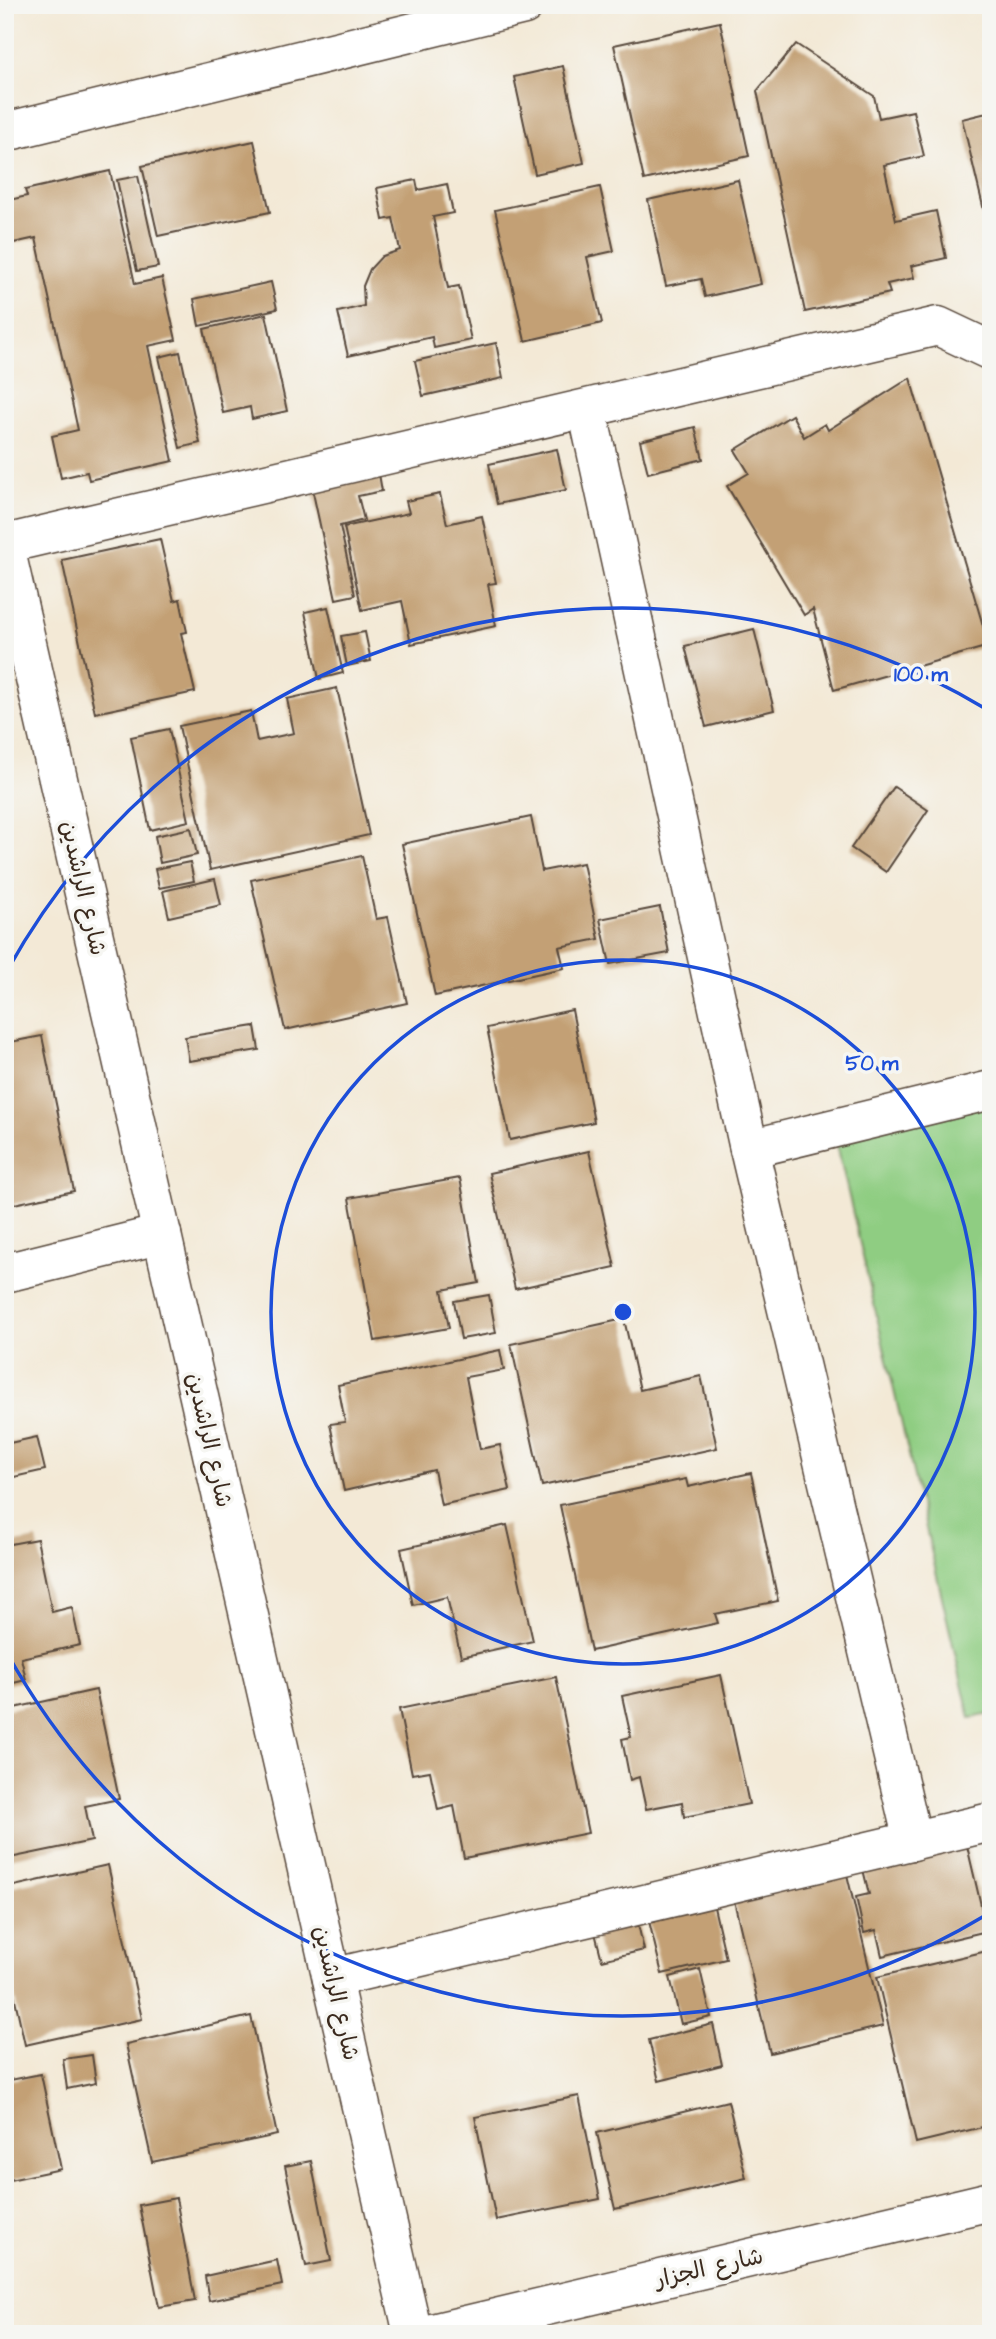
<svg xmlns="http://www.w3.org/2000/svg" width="996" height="2339" viewBox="0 0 996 2339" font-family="'Architects Daughter','Playpen Sans Arabic',sans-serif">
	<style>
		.green { fill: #8fcd82; stroke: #657c50; stroke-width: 2 }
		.building { fill: #c3a074 }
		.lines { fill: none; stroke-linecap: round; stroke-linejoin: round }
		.minor-casing { stroke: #57473a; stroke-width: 41 }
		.minor { stroke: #fff; stroke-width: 38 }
		.ring { fill: none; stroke: #1d4ed8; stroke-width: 3.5 }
		.labels { text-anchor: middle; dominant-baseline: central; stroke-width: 7; stroke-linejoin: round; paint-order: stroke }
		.street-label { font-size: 23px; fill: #3b2a1e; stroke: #f6f6f2 }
		.centre { fill: #1d4ed8; stroke: #f6f6f2; stroke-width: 3.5 }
		.ring-label { font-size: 21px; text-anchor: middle; font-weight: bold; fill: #1d4ed8; stroke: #f6f6f2; stroke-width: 7; stroke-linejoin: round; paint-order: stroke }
	</style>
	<rect width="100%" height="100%" fill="#f6f6f2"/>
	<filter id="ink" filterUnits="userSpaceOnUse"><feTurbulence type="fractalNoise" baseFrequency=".0143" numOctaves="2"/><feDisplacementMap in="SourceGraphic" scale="14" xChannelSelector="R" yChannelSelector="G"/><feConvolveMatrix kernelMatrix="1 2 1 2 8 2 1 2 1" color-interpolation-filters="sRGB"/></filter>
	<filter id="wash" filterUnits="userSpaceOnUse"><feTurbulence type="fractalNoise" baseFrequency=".00686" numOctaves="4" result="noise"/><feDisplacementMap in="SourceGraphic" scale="28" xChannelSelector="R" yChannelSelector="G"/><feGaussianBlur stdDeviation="1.57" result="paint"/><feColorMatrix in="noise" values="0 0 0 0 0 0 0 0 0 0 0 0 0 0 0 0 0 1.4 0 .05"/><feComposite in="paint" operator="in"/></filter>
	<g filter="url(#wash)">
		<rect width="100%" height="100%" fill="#f3e9d6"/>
		<path class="green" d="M991,1082V1714L970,1718L831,1119Z"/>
		<g id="blocks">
			<g class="building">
				<path d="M720,22L749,156L644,180L614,45Z"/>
				<path d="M796,44L874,96L879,118L913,111L924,156L884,165L896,220L936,211L946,258L911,266L914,278L887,284L890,293L805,312L757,91Z"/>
				<path d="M563,66L584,163L535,174L514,77Z"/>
				<path d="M991,112V222L987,223L962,119Z"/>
				<path d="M254,141L270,212L158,236L142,166Z"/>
				<path d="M110,171L135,284L162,278L176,340L148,346L173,461L89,480L87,472L61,478L52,436L78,430L36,238L9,244L5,230V201L27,196L25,190Z"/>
				<path d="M138,176L158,267L137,271L117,180Z"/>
				<path d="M416,180L418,190L447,184L453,213L433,217L448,288L459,286L471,340L434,348L432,337L348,356L338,312L364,306L363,286L370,269L382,256L400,250L393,218L383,220L377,188Z"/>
				<path d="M738,180L761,284L705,297L701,279L666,286L648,200Z"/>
				<path d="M600,187L614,251L587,257L602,323L525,341L495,210Z"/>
				<path d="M271,282L277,309L199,326L194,299Z"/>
				<path d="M266,314L287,411L252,419L250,407L223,413L204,329Z"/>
				<path d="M496,343L503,378L423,396L415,361Z"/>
				<path d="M180,352L200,443L180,448L159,357Z"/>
				<path d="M910,378L989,646L834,690L813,609L804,615L727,486L749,473L735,450L792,415L804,437L825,424L828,430Z"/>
				<path d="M695,427L703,459L648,473L640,441Z"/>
				<path d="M557,449L566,490L497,504L489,464Z"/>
				<path d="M379,474L382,491L358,496L364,520L340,526L355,595L336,599L312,488Z"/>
				<path d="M440,494L447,524L482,516L496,583L488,584L496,626L411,644L402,601L362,610L344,527L409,513L406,501Z"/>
				<path d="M160,539L174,601L180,599L187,632L181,633L195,692L95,713L62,560Z"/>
				<path d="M328,607L343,673L319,679L305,612Z"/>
				<path d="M754,629L774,710L706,727L685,646Z"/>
				<path d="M365,632L371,661L347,666L341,636Z"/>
				<path d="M337,688L369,835L210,870L179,726L251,711L257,741L294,733L287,699Z"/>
				<path d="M169,729L189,821L150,830L131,737Z"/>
				<path d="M894,787L928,810L886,872L851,848Z"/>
				<path d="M531,817L542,871L583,863L599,939L559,947L564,968L435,996L402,844Z"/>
				<path d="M191,828L197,855L160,863L155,836Z"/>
				<path d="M362,856L376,919L388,917L407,1003L285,1030L251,880Z"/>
				<path d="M190,862L194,881L159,888L155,869Z"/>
				<path d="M215,879L221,905L169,917L163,891Z"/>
				<path d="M660,907L669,953L610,964L600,919Z"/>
				<path d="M572,1010L594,1122L510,1140L487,1028Z"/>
				<path d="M255,1026L259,1050L189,1061L185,1037Z"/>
				<path d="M42,1036L74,1191L5,1206V1043Z"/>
				<path d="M589,1151L615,1267L515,1289L489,1173Z"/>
				<path d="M460,1178L479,1283L442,1290L449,1328L375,1341L349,1198Z"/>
				<path d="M489,1295L496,1333L461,1339L454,1301Z"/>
				<path d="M624,1319L640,1390L701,1376L717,1448L542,1486L511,1344Z"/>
				<path d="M500,1350L504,1370L466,1377L480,1449L500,1445L510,1490L441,1505L434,1470L344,1491L330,1424L345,1422L338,1385Z"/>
				<path d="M37,1437L45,1470L5,1479V1444Z"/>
				<path d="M751,1473L778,1601L715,1614L718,1623L591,1651L560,1505L686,1479L688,1487Z"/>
				<path d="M507,1525L533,1641L461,1657L447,1597L413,1605L401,1549Z"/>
				<path d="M37,1539L52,1612L72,1607L80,1645L21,1658L26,1680L5,1685V1545Z"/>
				<path d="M721,1675L749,1804L684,1817L682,1802L646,1809L639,1777L630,1780L622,1739L631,1737L622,1696Z"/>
				<path d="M556,1677L588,1833L464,1858L454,1806L438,1810L430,1771L412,1774L399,1709Z"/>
				<path d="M96,1690L119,1799L85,1806L92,1841L5,1859V1710Z"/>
				<path d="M964,1833L987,1931L882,1956L876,1930L864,1933L856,1897L869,1894L860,1857Z"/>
				<path d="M844,1862L883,2026L770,2053L731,1888Z"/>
				<path d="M108,1865L142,2019L25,2045L13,1990L5,1992V1888Z"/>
				<path d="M711,1894L726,1959L662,1974L646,1909Z"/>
				<path d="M635,1911L644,1950L602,1960L592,1921Z"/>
				<path d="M991,1950V2125L916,2143L877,1977Z"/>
				<path d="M700,1969L711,2017L681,2024L670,1977Z"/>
				<path d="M251,2016L277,2135L152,2162L126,2044Z"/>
				<path d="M713,2024L722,2065L659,2081L649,2040Z"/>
				<path d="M92,2055L96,2083L67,2089L63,2059Z"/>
				<path d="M41,2074L61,2169L5,2181V2081Z"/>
				<path d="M579,2096L600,2199L496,2220L475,2117Z"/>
				<path d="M728,2101L746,2178L615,2209L597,2133Z"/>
				<path d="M311,2161L331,2261L306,2266L285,2166Z"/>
				<path d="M176,2198L195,2301L159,2307L139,2205Z"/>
				<path d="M277,2260L282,2285L209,2301L205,2276Z"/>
			</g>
		</g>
	</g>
	<g filter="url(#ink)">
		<use href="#blocks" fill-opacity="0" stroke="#57473a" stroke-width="2"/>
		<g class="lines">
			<defs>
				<g id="minor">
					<path d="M5,132L524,5"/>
					<path d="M587,409L749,1149L913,1841"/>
					<path d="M5,544L938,326L991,351"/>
					<path d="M5,547L413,2334"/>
					<path d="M749,1149L991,1090"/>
					<path d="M5,1273L162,1234"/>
					<path d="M332,1978L991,1822"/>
					<path d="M428,2334L991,2201"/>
				</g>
			</defs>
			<use href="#minor" class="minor-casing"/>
			<use href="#minor" class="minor"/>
		</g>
	</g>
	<g class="ring">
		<circle cx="623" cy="1312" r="352"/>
		<path d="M986 1915A704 704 0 0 1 7 1653M7 971A704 704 0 0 1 986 709"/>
	</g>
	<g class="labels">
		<g class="street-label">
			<text transform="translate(83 888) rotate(77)">شارع الراشدين</text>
			<text transform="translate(209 1440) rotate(77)">شارع الراشدين</text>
			<text transform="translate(336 1993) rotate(77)">شارع الراشدين</text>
			<text transform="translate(709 2268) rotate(-13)">شارع الجزار</text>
		</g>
	</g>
	<circle cx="623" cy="1312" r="10" class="centre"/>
	<g class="ring-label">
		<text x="921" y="681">100 m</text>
		<text x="872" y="1070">50 m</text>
	</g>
	<rect width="996" height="2339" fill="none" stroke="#f6f6f2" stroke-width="28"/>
</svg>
